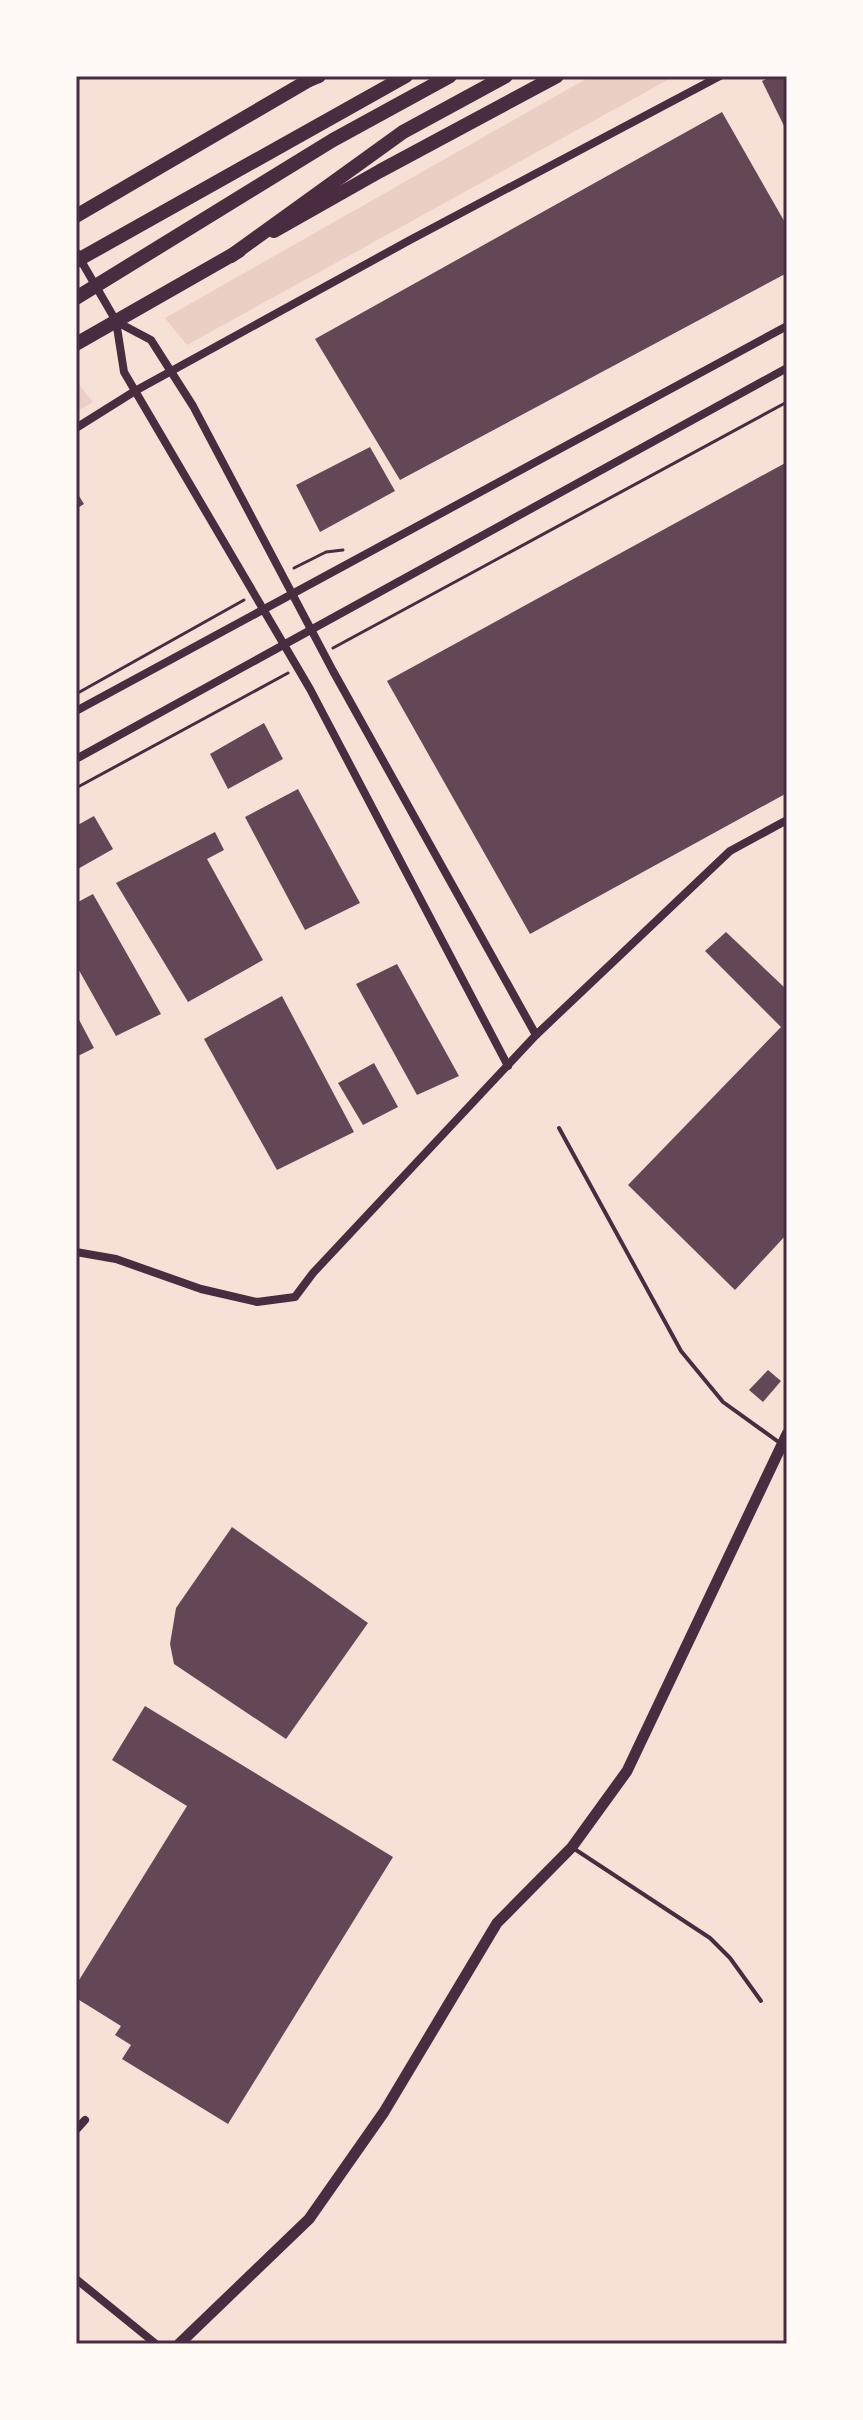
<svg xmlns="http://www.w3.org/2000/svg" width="863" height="2420" viewBox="0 0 863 2420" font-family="'Sofia Sans Condensed',sans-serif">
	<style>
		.green { fill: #ebcfc5 }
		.building { fill: #644757 }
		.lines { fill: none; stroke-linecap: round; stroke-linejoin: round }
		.path { stroke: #4a2c40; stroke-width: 3 }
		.service { stroke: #4a2c40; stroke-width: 4 }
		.minor { stroke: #4a2c40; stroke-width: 8 }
		.tertiary { stroke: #4a2c40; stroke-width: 11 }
		.primary { stroke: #4a2c40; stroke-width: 14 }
		.trunk { stroke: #4a2c40; stroke-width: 14 }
		.neatline { fill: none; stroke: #4a2c40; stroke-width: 3 }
	</style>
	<rect width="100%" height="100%" fill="#f7e1d7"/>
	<g class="green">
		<path d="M591,76H675L187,345L165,318Z"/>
		<path d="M76,381L93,402L76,412Z"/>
	</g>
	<g class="building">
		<path d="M772,76H787V132L762,81Z"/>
		<path d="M722,112L787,226V273L400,480L315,339Z"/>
		<path d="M370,447L395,491L320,532L296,485Z"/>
		<path d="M787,462V793L530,934L387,681Z"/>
		<path d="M76,491L84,504L76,509Z"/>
		<path d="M264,723L283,759L228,789L210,754Z"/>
		<path d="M298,789L360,903L305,930L245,817Z"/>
		<path d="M94,816L113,849L76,870V826Z"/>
		<path d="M215,832L224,850L207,859L263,960L188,1002L116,883Z"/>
		<path d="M93,894L161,1014L116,1036L76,965V903Z"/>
		<path d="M726,932L784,987L787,984V1234L735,1290L628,1185L781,1027L705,951Z"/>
		<path d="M397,964L459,1076L417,1095L356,984Z"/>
		<path d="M282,996L354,1132L277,1170L204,1039Z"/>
		<path d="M76,1014L94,1048L76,1057Z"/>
		<path d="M374,1063L398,1107L363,1125L338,1083Z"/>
		<path d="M768,1370L781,1381L763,1402L749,1390Z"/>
		<path d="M232,1527L368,1623L286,1739L174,1664L170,1644L176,1608Z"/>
		<path d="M145,1706L393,1857L228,2124L122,2059L131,2045L115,2035L121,2026L76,1998V1985L187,1806L112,1760Z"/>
	</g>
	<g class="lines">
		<g class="path">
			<path d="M294,568L326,552L343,550"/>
			<path d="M333,648L787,402"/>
			<path d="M76,694L244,600"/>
			<path d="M76,788L288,673"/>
		</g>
		<g class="service">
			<path d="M559,1128L681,1351L723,1402L780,1443"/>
			<path d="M573,1848L710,1938L730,1958L761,2001"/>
		</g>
		<g class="minor">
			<path d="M76,252L116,321L124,372L310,689L508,1066"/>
			<path d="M117,322L151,340L193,406L333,671L536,1035"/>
			<path d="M76,428L135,391L410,240L720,76"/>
			<path d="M76,711L787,326"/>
			<path d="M76,759L787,368"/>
			<path d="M76,1252L116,1259L201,1289L257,1302L295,1297L313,1273L536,1035L730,851L787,820"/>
			<path d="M76,2130L85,2120"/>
			<path d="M76,2279L156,2344"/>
		</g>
		<path class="tertiary" d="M179,2344L309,2219L384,2112L497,1923L572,1847L627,1771L787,1434"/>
		<g class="primary">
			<path d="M76,216L316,76"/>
			<path d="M274,231L380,171L557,76"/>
			<path d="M76,344L239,251"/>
		</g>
		<g class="trunk">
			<path d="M309,80L319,76"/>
			<path d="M231,256L403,132L506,76"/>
			<path d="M76,261L406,76"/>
			<path d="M76,298L333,140L450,76"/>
		</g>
	</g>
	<rect width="863" height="2420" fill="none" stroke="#fffaf5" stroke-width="156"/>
	<rect x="78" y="78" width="707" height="2264" class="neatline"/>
</svg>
